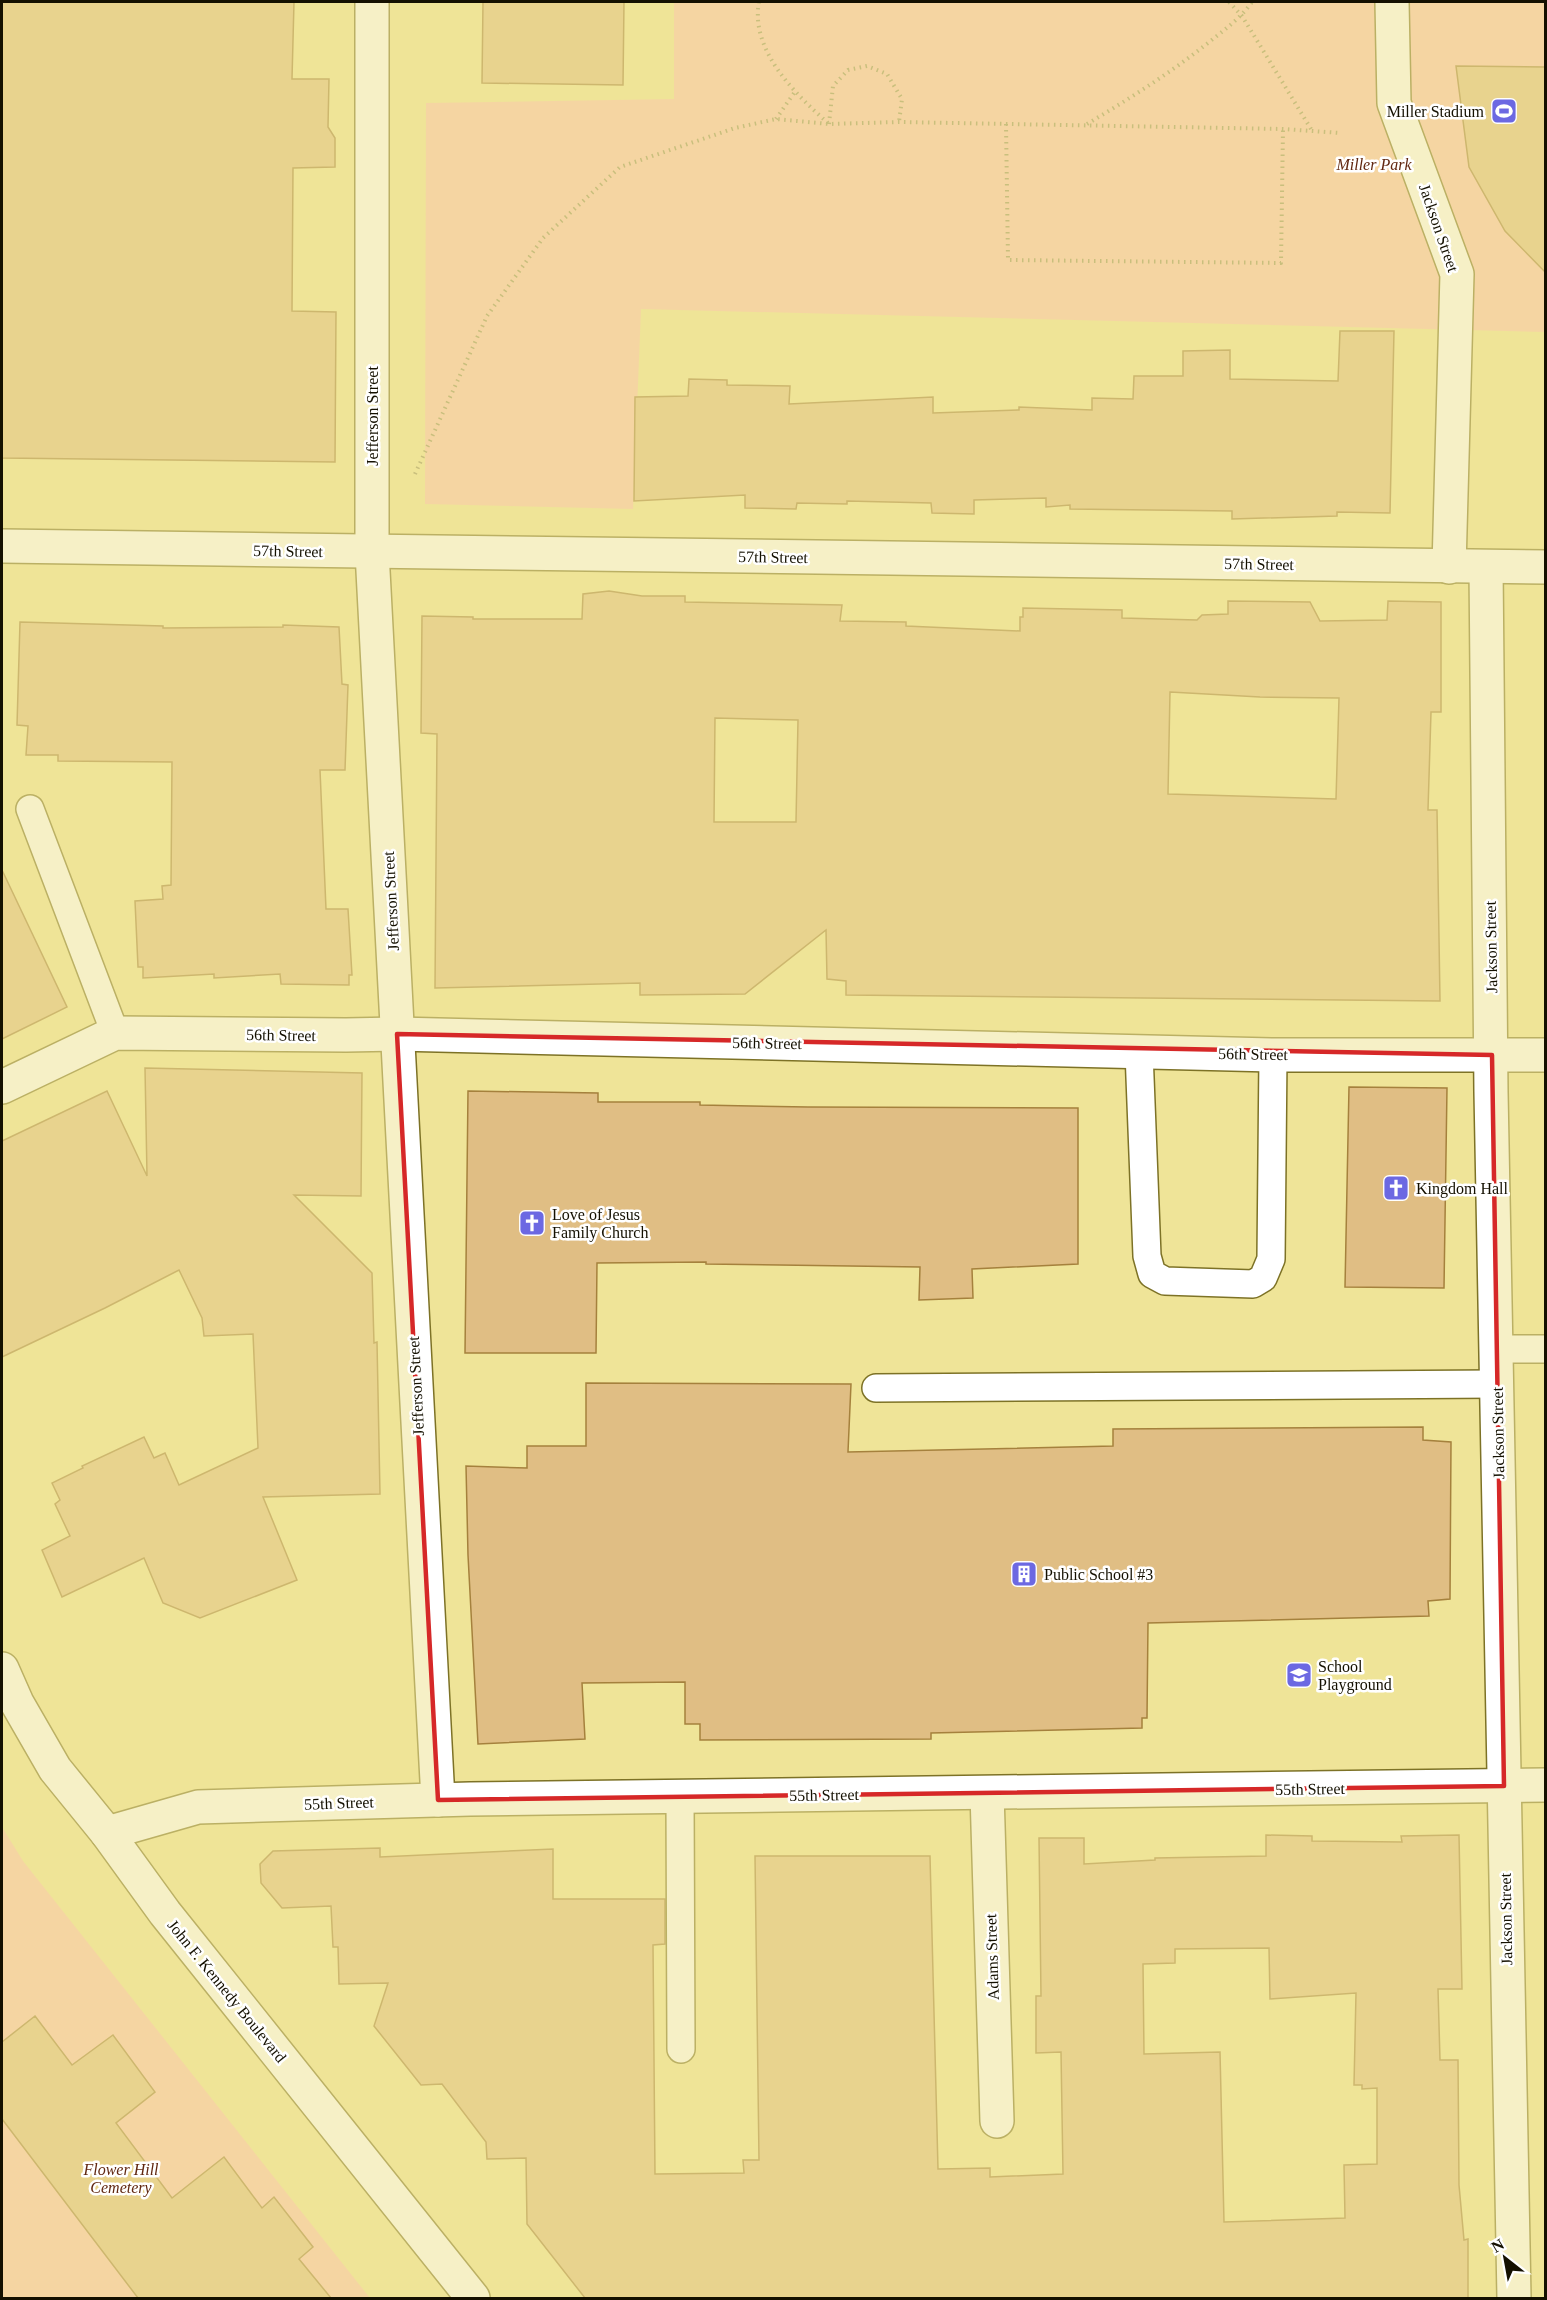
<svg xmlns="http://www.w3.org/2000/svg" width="1547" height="2300" viewBox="0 0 1547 2300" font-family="Georgia,serif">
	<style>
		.green { fill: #fdc4af }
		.building { fill: #e0be84; stroke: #a5813d; stroke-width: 1.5; fill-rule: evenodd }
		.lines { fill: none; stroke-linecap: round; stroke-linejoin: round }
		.service-casing { stroke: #7d7226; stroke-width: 30 }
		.minor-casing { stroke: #7d7226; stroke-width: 36 }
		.primary-casing { stroke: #7d7226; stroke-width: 36 }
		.path { stroke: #9b925d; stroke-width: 4; stroke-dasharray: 1.5 4.5; stroke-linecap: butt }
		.service { stroke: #fff; stroke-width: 27 }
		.minor { stroke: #fff; stroke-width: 33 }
		.primary { stroke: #fff; stroke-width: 33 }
		.marked { fill: none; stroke: #d62828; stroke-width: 4.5; stroke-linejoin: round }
		.labels { text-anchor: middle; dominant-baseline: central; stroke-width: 5; stroke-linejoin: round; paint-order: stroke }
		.poi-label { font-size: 16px; fill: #141000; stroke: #fff; text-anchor: start }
		.park-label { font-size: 16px; font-style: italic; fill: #612710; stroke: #fff }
		.street-label { font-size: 16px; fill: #141000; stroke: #fff }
	</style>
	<rect width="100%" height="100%" fill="#efe498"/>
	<g class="green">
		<path d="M674,2H1545V332L641,309L633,509L425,504L426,103L674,99Z"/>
		<path d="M2,1827L23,1861L370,2298H2Z"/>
	</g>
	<g class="building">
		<path d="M2,2H294L292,79H329L328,127L335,138V167L293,168L292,311L336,312L335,462L2,458Z"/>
		<path d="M483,2H624L623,85L482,83Z"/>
		<path d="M1456,66L1545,67V272L1505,231L1469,167Z"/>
		<path d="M1340,331H1394L1390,513L1337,512V516L1232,519V511L1070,509V505L1046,507V498L974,500V514L932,513L931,503L847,501V504L797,503L796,509L745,508V495L634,501L635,397L688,396L689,379L727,380V385L790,386L789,404L933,397V413L1019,410V407L1092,410V398L1133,399L1134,376H1183V351L1230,350V379L1338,381Z"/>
		<path d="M609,591L642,596H685V602L842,605L840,621L906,622V626L1020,631V617H1023V608L1122,610V618L1197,620L1202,615L1228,614V601L1310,602L1320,621L1387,620L1388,601L1441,602V712H1431L1428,810H1437L1440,1001L846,995V981L827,979L826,930L745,994L640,995V983L435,988L437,734L421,733L422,616L473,617V619H582L583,594ZM1170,692L1260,697L1339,698L1336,799L1168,794ZM715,718L798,720L796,822H714Z"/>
		<path d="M20,622L163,626V628L283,627V625L339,627L342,684L348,685L345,770H320L326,909H348L352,975H349V985L281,984L280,974L214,978V974L143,978V967H138L135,901L163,899L162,886L171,885L172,762L58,761V755H26L28,726L17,725Z"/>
		<path d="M2,870L67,1007L2,1039Z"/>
		<path d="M145,1068L362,1073L361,1196L294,1195L372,1273L374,1343L377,1342L380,1494L263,1497L297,1580L200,1618L163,1603L144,1558L62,1597L42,1550L70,1536L55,1504L60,1500L52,1483L83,1468L82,1466L144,1437L154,1458L165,1453L179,1485L258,1448L253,1334L204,1336L202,1318L179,1270L105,1308L2,1357V1141L107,1091L147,1176Z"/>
		<path d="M1349,1087L1447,1088L1444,1288L1345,1287Z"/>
		<path d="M468,1091L598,1093V1102H700V1105L808,1107L1078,1108V1264L972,1269L973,1298L919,1300L920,1267L706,1264V1262L597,1263L596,1353H465Z"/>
		<path d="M586,1383L851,1384L848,1452L1113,1446V1429L1423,1427V1440L1451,1442L1450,1599L1428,1601L1429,1616L1148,1623L1147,1718H1142V1728L931,1733V1739L700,1740V1724H685V1682L582,1683L585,1739L478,1744L468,1555L466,1466L527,1468V1446H586Z"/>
		<path d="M1266,1835L1312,1836V1841L1402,1842L1401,1836L1459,1835L1462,1989H1438L1440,2060H1458L1459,2185L1464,2240L1468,2239V2298H585L527,2224L526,2158L487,2159L486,2142L442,2084L421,2085L374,2026L388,1983L339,1984L338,1947H333L331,1906L282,1908L261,1883L260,1864L273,1851L380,1848V1857L553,1849V1899H665V1944L653,1945L655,2174L744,2173L743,2160H759L755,1856H930L938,2169L990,2168V2177L1063,2174L1061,2052L1036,2053V1996H1041L1039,1838H1084V1864L1155,1860V1858L1266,1856ZM1269,1948L1270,1999L1356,1993L1354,2085H1362V2089L1377,2088V2164L1344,2165L1345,2218L1224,2222L1220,2052L1144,2054L1143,1964L1175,1963V1949Z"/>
		<path d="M35,2016L72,2065L113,2035L155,2092L116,2123L172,2198L224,2157L262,2208L274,2197L313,2247L299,2259L331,2298H138L2,2119V2042Z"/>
	</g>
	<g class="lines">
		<defs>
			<g id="service">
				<path d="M30,809L115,1033"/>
				<path d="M1139,1052L1147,1256L1152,1274L1165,1281L1253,1284L1263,1278L1271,1259L1273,1055"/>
				<path d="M1496,1349H1546"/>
				<path d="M876,1388L1497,1384"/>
				<path d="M680,1797L681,2049"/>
			</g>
			<g id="minor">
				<path d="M372,2V552L438,1800"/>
				<path d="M1392,2L1394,103L1457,274L1449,567"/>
				<path d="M2,546L1546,567"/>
				<path d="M1486,567L1491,1092L1514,2298"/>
				<path d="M2,1087L115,1033L346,1035L397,1034L1273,1055H1546"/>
				<path d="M987,1793L997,2121"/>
				<path d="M107,1833L198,1807L470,1799L1546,1785"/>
			</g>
			<path id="primary" d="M2,1669L17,1703L55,1769L107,1833L165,1913L473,2298"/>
		</defs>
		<use href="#service" class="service-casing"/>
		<use href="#minor" class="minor-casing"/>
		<use href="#primary" class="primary-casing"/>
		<g class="path">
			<path d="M759,2C750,50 795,94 828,123"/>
			<path d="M1229,2L1242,16L1311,129"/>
			<path d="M776,119L794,93"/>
			<path d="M829,124L833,86L848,70L867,66L887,74L902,99L899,122"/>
			<path d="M1006,124L1008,260L1281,263L1283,129"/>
			<path d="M1087,124C1129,99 1170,73 1208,43C1224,30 1240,19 1252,2"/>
			<path d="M415,474L487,316L543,238L620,167L735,128L776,119L829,124L899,122L1283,129L1341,133"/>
		</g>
		<use href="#service" class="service"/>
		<use href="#minor" class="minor"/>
		<use href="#primary" class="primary"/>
	</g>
	<path d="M0 0H1547V2300H0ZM397,1034L1492,1055L1504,1786L438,1800Z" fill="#efe498" fill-opacity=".55" fill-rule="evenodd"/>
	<path class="marked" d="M397,1034L1492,1055L1504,1786L438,1800Z"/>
	<defs>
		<symbol id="stadium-square" viewBox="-11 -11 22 22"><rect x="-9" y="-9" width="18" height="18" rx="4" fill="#6c68e2" stroke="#fff"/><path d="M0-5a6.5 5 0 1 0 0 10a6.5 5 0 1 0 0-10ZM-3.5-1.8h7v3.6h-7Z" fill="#fff"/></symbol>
		<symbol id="church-square" viewBox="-11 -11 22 22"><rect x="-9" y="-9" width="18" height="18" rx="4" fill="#6c68e2" stroke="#fff"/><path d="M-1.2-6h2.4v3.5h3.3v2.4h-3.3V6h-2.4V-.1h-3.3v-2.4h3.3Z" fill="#fff"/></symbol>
		<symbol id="building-square" viewBox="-11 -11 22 22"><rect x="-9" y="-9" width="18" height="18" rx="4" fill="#6c68e2" stroke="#fff"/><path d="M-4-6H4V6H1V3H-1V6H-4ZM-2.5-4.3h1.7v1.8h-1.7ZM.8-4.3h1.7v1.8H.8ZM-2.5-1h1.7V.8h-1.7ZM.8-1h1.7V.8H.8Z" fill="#fff"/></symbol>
		<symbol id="school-square" viewBox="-11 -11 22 22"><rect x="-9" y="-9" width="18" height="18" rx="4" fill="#6c68e2" stroke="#fff"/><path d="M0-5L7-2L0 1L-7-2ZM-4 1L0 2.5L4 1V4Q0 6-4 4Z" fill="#fff"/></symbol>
	</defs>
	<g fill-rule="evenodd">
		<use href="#stadium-square" x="1489" y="96" width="30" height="30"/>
		<use href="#church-square" x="1381" y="1173" width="30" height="30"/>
		<use href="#church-square" x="517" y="1208" width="30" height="30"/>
		<use href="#building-square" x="1009" y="1559" width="30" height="30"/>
		<use href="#school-square" x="1284" y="1660" width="30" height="30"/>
	</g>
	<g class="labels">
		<g class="poi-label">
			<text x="1484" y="111" text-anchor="end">Miller Stadium</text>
			<text x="1416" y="1188">Kingdom Hall</text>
			<text x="552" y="1214">Love of Jesus<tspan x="552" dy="18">Family Church</tspan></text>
			<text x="1044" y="1574">Public School #3</text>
			<text x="1318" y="1666">School<tspan x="1318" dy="18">Playground</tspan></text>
		</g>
		<g class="park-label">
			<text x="1374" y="164">Miller Park</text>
			<text x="121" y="2169">Flower Hill<tspan x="121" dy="18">Cemetery</tspan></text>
		</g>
		<g class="street-label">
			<text transform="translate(1439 228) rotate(71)">Jackson Street</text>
			<text transform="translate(372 416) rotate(-90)">Jefferson Street</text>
			<text transform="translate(288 551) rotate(1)">57th Street</text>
			<text transform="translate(773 557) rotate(1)">57th Street</text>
			<text transform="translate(1259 564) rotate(1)">57th Street</text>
			<text transform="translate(391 901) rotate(-93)">Jefferson Street</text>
			<text transform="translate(1491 947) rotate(-91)">Jackson Street</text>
			<text transform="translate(281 1035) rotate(1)">56th Street</text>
			<text transform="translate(767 1043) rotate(1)">56th Street</text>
			<text transform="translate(1253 1054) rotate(1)">56th Street</text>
			<text transform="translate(416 1386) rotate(-93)">Jefferson Street</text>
			<text transform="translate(1498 1433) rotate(-91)">Jackson Street</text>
			<text transform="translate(1310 1789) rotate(-1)">55th Street</text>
			<text transform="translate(824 1795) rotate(-1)">55th Street</text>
			<text transform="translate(339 1803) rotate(-2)">55th Street</text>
			<text transform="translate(1506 1919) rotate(-91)">Jackson Street</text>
			<text transform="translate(992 1957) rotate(-92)">Adams Street</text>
			<text transform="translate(227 1991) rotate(51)">John F. Kennedy Boulevard</text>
		</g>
	</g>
	<rect width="1547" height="2300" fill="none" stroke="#141000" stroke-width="6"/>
	<g transform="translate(1505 2258) rotate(329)" stroke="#ffffff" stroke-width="4.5" paint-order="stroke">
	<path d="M0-4.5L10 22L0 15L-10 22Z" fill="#141000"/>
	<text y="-9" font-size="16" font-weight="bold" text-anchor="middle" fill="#141000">N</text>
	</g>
</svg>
